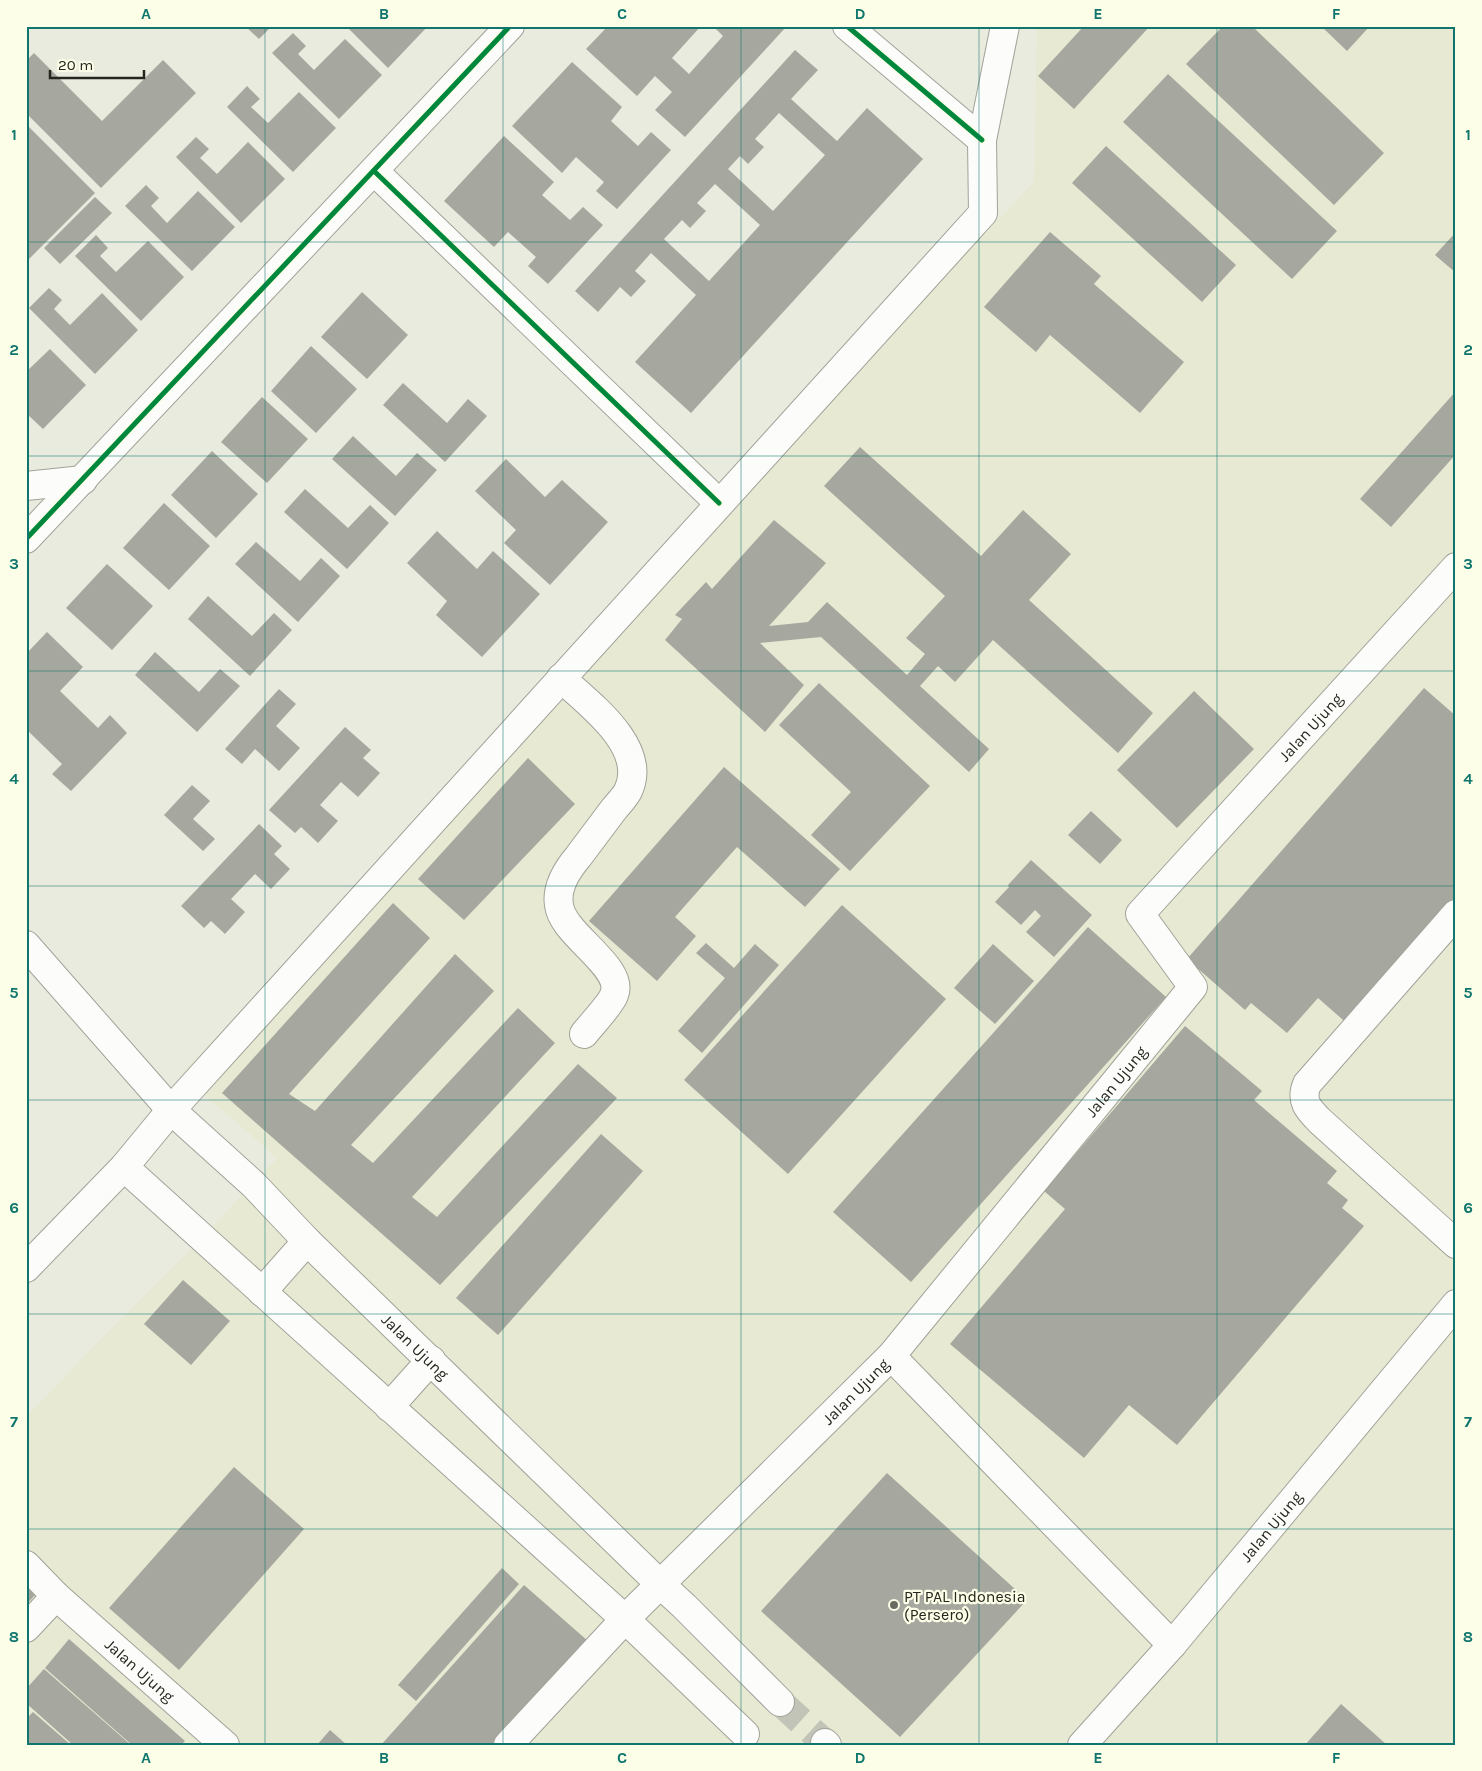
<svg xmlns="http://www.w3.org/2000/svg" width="1482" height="1771" viewBox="0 0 1482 1771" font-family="Karla,sans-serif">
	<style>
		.built { fill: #e7e9d3 }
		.building { fill: #a6a79e; fill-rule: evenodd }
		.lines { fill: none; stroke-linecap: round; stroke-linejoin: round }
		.minor-tunnel { stroke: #c3c4b8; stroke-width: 28; stroke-dasharray: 28 14; stroke-linecap: butt }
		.minor-casing { stroke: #a1a299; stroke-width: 30 }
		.minor { stroke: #fcfcfa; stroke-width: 28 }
		.cycleway-casing { stroke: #fcfee7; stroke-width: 8 }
		.cycleway { stroke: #00873e; stroke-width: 5 }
		.grid { fill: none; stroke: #0f766e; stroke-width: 1; stroke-opacity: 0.55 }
		.poi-dot { fill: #6a6b61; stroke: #fcfee7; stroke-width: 2 }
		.labels { text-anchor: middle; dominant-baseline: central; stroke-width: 4.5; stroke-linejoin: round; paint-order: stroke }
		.street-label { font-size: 16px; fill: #25261d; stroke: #fcfee7 }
		.poi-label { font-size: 16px; fill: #25261d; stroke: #fcfee7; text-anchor: start }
		.neatline { fill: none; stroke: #0f766e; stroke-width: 2 }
		.grid-label { font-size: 16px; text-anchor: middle; font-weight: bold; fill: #0f766e }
	</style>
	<rect width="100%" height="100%" fill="#eaebdf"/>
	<path class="built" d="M1037,26H1456V1745H26V1417L91,1349L202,1238L277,1158L181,1074L1034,182Z"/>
	<g class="building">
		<path d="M245,26H272L259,39Z"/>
		<path d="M346,26H428L388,68Z"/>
		<path d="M608,26H701L672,58L689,74L723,36L713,26L786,27L685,137L655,110L672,92L655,76L637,96L586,49Z"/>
		<path d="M1084,26H1150L1074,109L1038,76Z"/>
		<path d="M1223,26H1252L1384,153L1334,205L1186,64Z"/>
		<path d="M1321,26H1370L1347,51Z"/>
		<path d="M293,33L306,46L298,54L314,70L345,39L382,75L339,119L272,53Z"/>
		<path d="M795,50L818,70L791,99L837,141L867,108L923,159L691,413L635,362L696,295L651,253L635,271L646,281L631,297L620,287L598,312L575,291ZM779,113L825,155L773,211L728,169L740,156L748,164L764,147L755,139ZM715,184L760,225L709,281L664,239L682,220L690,228L706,211L697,203Z"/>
		<path d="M34,53L102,121L163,60L196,93L101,188L26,113V61Z"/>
		<path d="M572,62L622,107L611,121L638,146L651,132L671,150L617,209L596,191L604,182L576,157L562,173L512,126Z"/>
		<path d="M1168,74L1337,231L1292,279L1123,122Z"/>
		<path d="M247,86L260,99L251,107L268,123L299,92L336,128L293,172L227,107Z"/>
		<path d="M26,124L95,193L26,262Z"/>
		<path d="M504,136L554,182L542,195L570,220L583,207L603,225L548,284L528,266L536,257L508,232L494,247L444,201Z"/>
		<path d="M196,137L209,149L200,158L217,174L248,142L285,179L241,223L176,157Z"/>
		<path d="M1106,146L1236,265L1202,302L1072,183Z"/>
		<path d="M146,185L159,198L151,206L167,223L198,191L235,227L192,271L125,206Z"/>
		<path d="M95,197L112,213L60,264L44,248Z"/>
		<path d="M1050,232L1101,276L1094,284L1184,362L1140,413L1050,335L1036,352L984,307Z"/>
		<path d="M1456,232V273L1435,255Z"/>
		<path d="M96,235L108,248L100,256L116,272L148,241L184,277L141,321L75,256Z"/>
		<path d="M49,288L62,300L54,309L70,325L102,293L138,330L95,374L29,308Z"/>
		<path d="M362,292L408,335L367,379L321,337Z"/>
		<path d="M311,346L357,389L316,433L271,391Z"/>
		<path d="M50,349L86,385L43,429L26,413V372Z"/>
		<path d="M403,383L447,423L468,399L487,416L445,462L383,405Z"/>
		<path d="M1456,391V454L1391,527L1360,499Z"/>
		<path d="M262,397L308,439L267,483L221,442Z"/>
		<path d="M353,436L396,476L417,453L437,470L395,516L332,459Z"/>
		<path d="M860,447L981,556L1023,510L1071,554L1029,600L1153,713L1118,753L993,640L955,682L938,666L920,686L989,749L969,772L821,637L760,643L804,685L765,732L665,640L682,619L675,615L706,582L712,589L774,520L826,563L769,626L808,622L827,602L907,675L925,654L906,638L945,596L824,486Z"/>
		<path d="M212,451L258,494L216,538L171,495Z"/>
		<path d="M506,459L545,497L562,480L608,522L550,585L504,543L516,530L475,491Z"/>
		<path d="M305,489L348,528L370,505L389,523L347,569L284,512Z"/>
		<path d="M164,503L210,546L169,590L123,548Z"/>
		<path d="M437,531L477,569L493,551L540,594L482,657L436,615L447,601L407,563Z"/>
		<path d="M256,542L300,581L321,558L340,576L298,622L235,564Z"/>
		<path d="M107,564L153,606L112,650L66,608Z"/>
		<path d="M208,596L252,636L274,613L292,630L250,676L188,619Z"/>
		<path d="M47,632L83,667L60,691L98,728L110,715L127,733L71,791L52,774L62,764L26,729V654Z"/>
		<path d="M155,652L199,692L220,669L240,686L197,732L135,675Z"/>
		<path d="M819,683L930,786L850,871L811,835L851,792L779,725Z"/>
		<path d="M1424,688L1456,716V905L1350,1026L1318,998L1287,1033L1251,1003L1245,1010L1187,959Z"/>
		<path d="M279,689L296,704L276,726L300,748L279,771L255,749L242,764L225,749Z"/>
		<path d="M1194,691L1254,749L1177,828L1117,770Z"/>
		<path d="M345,727L371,750L363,758L380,773L358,797L341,782L320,805L338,821L318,843L301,827L295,833L269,810Z"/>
		<path d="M528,758L575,804L464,920L418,879Z"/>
		<path d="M724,767L840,869L805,907L737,847L675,917L696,936L657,981L589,921Z"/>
		<path d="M192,785L210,801L193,819L215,839L203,851L164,815Z"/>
		<path d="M1091,811L1122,840L1100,864L1068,835Z"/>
		<path d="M259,824L282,846L274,854L290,869L271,889L255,874L231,899L245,912L225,934L211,921L204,928L181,906Z"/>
		<path d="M1031,860L1092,915L1054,957L1026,932L1041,916L1035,910L1021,925L995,902L1009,887L1008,885Z"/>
		<path d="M393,903L430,938L289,1094L315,1111L455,954L494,991L351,1145L373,1163L518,1008L555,1043L412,1197L437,1217L578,1064L617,1098L440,1285L222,1093Z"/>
		<path d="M842,905L946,999L788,1174L684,1080Z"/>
		<path d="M1088,927L1166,997L911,1282L833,1212Z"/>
		<path d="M706,943L734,968L755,944L779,965L702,1053L678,1031L725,978L696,953Z"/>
		<path d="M993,944L1034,981L995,1024L954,988Z"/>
		<path d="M1185,1026L1262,1091L1254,1100L1337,1171L1327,1183L1348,1200L1342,1208L1364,1226L1177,1445L1129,1405L1084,1458L950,1344L1065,1209L1044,1191Z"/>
		<path d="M601,1134L643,1171L498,1335L456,1298Z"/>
		<path d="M183,1280L230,1321L191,1365L144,1324Z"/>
		<path d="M234,1467L304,1529L179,1670L109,1608Z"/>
		<path d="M887,1473L1027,1600L900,1737L761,1611Z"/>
		<path d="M502,1568L519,1584L416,1701L398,1685Z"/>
		<path d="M26,1585L36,1594L26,1605Z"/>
		<path d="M524,1585L588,1641L496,1745H381Z"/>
		<path d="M69,1639L185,1741L181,1745H132L45,1668Z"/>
		<path d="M44,1669L131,1745H73L26,1703V1689Z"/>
		<path d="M1341,1704L1387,1745H1305Z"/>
		<path d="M33,1712L71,1745H26V1719Z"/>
		<path d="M330,1730L347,1745H317Z"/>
	</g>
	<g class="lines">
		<path class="minor-tunnel" d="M780,1702L825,1743"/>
		<defs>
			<g id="minor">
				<path d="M847,26L982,140"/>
				<path d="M374,171L719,503"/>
				<path d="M26,486L83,480"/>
				<path d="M26,539L510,26"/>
				<path d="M561,678C589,704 649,747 628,791C625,797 619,803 614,809C602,825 590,841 578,857C567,870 556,887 559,905C562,935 626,967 614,995C611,1004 591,1025 584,1034"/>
				<path d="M1456,914L1307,1084C1300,1101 1308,1109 1320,1121L1456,1244"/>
				<path id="s1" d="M26,945L171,1110L253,1184L307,1241L660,1584L684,1606L780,1702"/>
				<path d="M124,1167L625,1619L745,1734"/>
				<path d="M26,1268L124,1167L171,1110L983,213L982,140L1005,26"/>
				<path d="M262,1292L307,1241"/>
				<path d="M891,1356L1172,1645"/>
				<path d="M389,1407L431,1360"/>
				<path id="s2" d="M26,1565L56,1596L225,1745"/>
				<path d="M26,1628L56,1596"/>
				<path d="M825,1743L827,1745"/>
				<path id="s3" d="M508,1745L625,1619L891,1356L1193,987L1140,914L1456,567"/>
				<path id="s4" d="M1082,1745L1172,1645L1456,1304"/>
			</g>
		</defs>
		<use href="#minor" class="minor-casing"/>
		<use href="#minor" class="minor"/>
		<defs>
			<g id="cycleway">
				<path d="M847,26L982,140"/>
				<path d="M374,171L719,503"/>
				<path d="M26,539L510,26"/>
			</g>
		</defs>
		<use href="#cycleway" class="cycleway-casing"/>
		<use href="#cycleway" class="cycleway"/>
	</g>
	<path class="grid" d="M265,26V1745M503,26V1745M741,26V1745M979,26V1745M1217,26V1745M26,242H1456M26,456H1456M26,671H1456M26,886H1456M26,1100H1456M26,1314H1456M26,1529H1456"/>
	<circle class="poi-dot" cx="894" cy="1605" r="5"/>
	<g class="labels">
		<g class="street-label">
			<text stroke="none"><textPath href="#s3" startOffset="1366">Jalan Ujung</textPath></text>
			<text stroke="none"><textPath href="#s3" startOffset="901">Jalan Ujung</textPath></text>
			<text stroke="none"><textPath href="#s1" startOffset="560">Jalan Ujung</textPath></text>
			<text stroke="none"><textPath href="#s3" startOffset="496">Jalan Ujung</textPath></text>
			<text stroke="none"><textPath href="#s4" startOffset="289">Jalan Ujung</textPath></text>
			<text stroke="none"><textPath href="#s2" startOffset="155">Jalan Ujung</textPath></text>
		</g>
		<g class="poi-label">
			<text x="904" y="1596">PT PAL Indonesia<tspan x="904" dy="18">(Persero)</tspan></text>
		</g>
	</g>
	<rect width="1482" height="1771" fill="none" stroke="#fcfee7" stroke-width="55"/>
	<path d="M50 70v8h94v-8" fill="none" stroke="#25261d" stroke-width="2.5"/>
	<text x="58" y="70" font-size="15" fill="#25261d" stroke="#fcfee7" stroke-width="4" paint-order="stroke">20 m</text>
	<rect x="28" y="28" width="1426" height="1716" class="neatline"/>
	<g class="grid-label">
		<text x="146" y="19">A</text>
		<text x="384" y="19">B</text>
		<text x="622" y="19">C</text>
		<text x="860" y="19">D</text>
		<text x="1098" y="19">E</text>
		<text x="1336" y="19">F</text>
		<text x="14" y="140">1</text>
		<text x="1468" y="140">1</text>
		<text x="14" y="355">2</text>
		<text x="1468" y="355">2</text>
		<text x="14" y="569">3</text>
		<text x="1468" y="569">3</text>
		<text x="14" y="784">4</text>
		<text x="1468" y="784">4</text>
		<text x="14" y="998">5</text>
		<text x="1468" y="998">5</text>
		<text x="14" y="1213">6</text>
		<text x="1468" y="1213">6</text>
		<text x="14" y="1427">7</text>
		<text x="1468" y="1427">7</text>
		<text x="14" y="1642">8</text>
		<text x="1468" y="1642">8</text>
		<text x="146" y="1763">A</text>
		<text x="384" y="1763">B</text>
		<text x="622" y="1763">C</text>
		<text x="860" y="1763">D</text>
		<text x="1098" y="1763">E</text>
		<text x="1336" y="1763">F</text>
	</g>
</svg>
